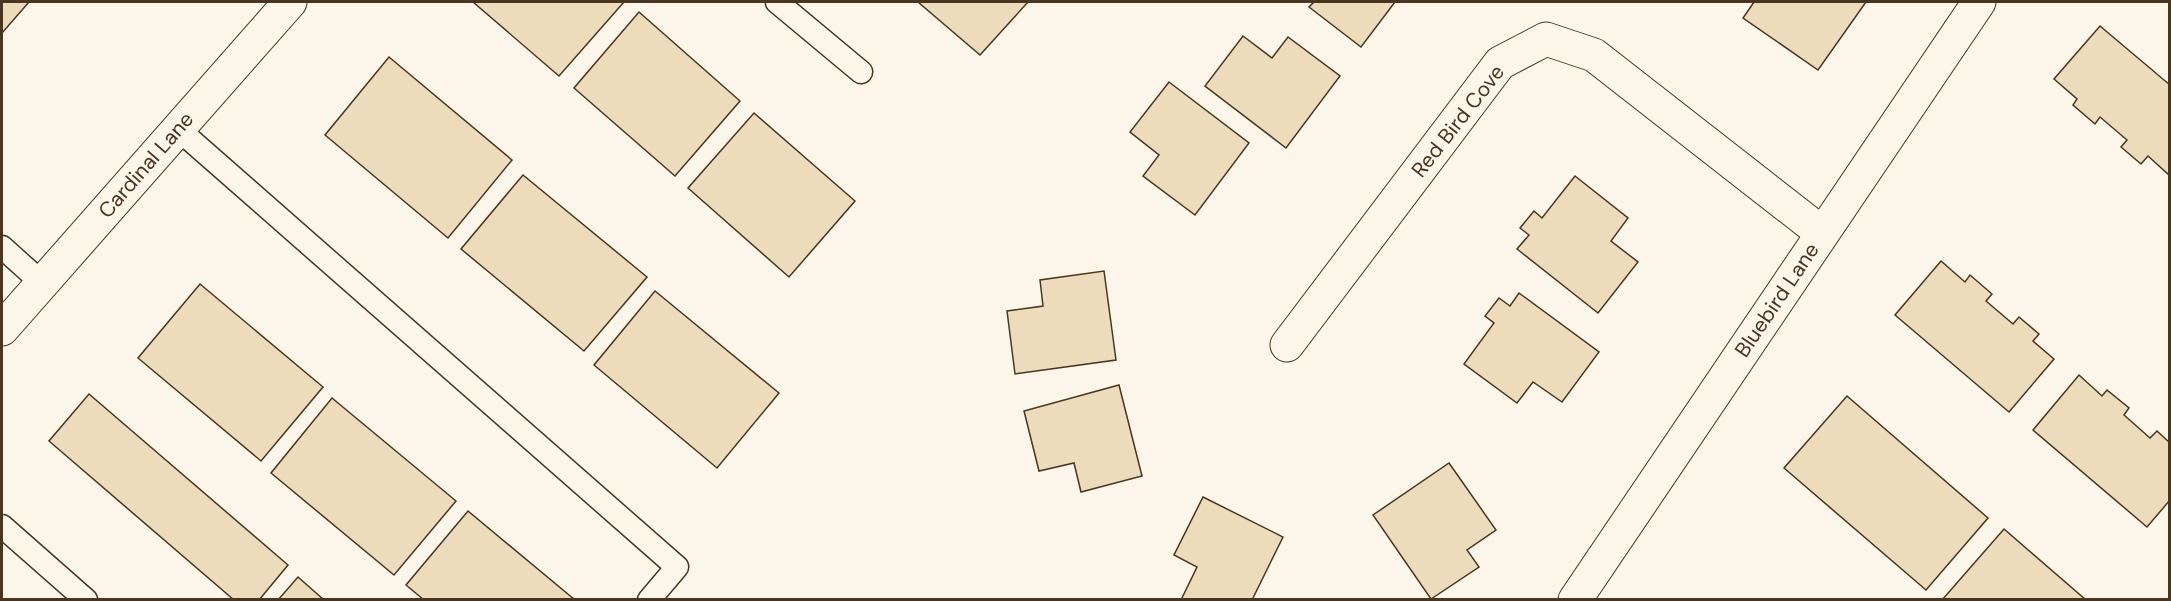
<svg xmlns="http://www.w3.org/2000/svg" width="2171" height="601" viewBox="0 0 2171 601" font-family="'DM Sans',sans-serif">
	<style>
		.building { fill: #ecdcbc; stroke: #4a3520; stroke-width: 1.5 }
		.lines { fill: none; stroke-linecap: round; stroke-linejoin: round }
		.lane-casing { stroke: #4a3520; stroke-width: 25 }
		.street-casing { stroke: #4a3520; stroke-width: 35 }
		.lane { stroke: #fbf6e9; stroke-width: 22 }
		.street { stroke: #fbf6e9; stroke-width: 33 }
		.labels { text-anchor: middle; dominant-baseline: central; stroke-width: 4.5; stroke-linejoin: round; paint-order: stroke }
		.street-label { font-size: 21px; fill: #4a3520; stroke: #fbf6e9 }
	</style>
	<rect width="100%" height="100%" fill="#fbf6e9"/>
	<g class="building">
		<path d="M2,2H29L2,33Z"/>
		<path d="M473,2H624L559,76Z"/>
		<path d="M918,2H1028L980,55Z"/>
		<path d="M1314,2H1395L1361,47L1309,7Z"/>
		<path d="M1754,2H1866L1818,70L1743,18Z"/>
		<path d="M639,12L740,101L675,176L574,88Z"/>
		<path d="M2100,26L2170,85L2169,175L2148,156L2141,164L2121,147L2127,140L2100,117L2095,124L2073,105L2077,99L2054,79Z"/>
		<path d="M1243,36L1272,58L1288,37L1340,76L1286,148L1205,86Z"/>
		<path d="M389,57L512,160L448,238L325,135Z"/>
		<path d="M1169,82L1249,143L1195,215L1143,176L1159,155L1130,132Z"/>
		<path d="M754,113L855,201L789,277L688,188Z"/>
		<path d="M523,175L647,277L584,351L461,249Z"/>
		<path d="M1575,176L1628,218L1611,241L1638,262L1598,313L1517,249L1529,235L1520,228L1534,211L1542,218Z"/>
		<path d="M1941,261L1965,282L1970,275L1992,294L1986,301L2013,324L2019,317L2039,334L2033,341L2054,359L2009,412L1895,315Z"/>
		<path d="M1104,271L1116,360L1015,374L1007,311L1043,306L1040,280Z"/>
		<path d="M200,284L323,387L261,461L138,358Z"/>
		<path d="M655,291L779,393L717,468L594,365Z"/>
		<path d="M1519,293L1599,352L1562,402L1533,382L1517,403L1464,364L1494,323L1485,316L1499,298L1510,306Z"/>
		<path d="M2079,375L2102,396L2107,390L2129,408L2124,415L2150,438L2157,431L2170,443V500L2147,527L2033,430Z"/>
		<path d="M1119,385L1142,476L1081,492L1074,463L1039,471L1024,411Z"/>
		<path d="M89,394L288,565L259,600H234L49,441Z"/>
		<path d="M1847,396L1988,518L1926,590L1784,468Z"/>
		<path d="M332,398L456,501L394,575L271,473Z"/>
		<path d="M1449,463L1496,530L1467,550L1479,567L1431,599L1373,515Z"/>
		<path d="M1203,497L1283,537L1252,600H1181L1197,567L1174,555Z"/>
		<path d="M468,511L575,600H424L406,585Z"/>
		<path d="M2004,529L2086,600H1942Z"/>
		<path d="M298,577L324,600H278Z"/>
	</g>
	<g class="lines">
		<defs>
			<g id="lane">
				<path d="M777,2L861,72"/>
				<path d="M178,129L677,567L649,600"/>
				<path d="M2,247L42,283"/>
				<path d="M2,526L86,600"/>
			</g>
			<g id="street">
				<path d="M2,329L290,2"/>
				<path d="M1287,345L1500,63L1546,39L1594,55L1822,233"/>
				<path d="M1575,600L1979,2"/>
			</g>
		</defs>
		<use href="#lane" class="lane-casing"/>
		<use href="#street" class="street-casing"/>
		<use href="#lane" class="lane"/>
		<use href="#street" class="street"/>
	</g>
	<g class="labels">
		<g class="street-label">
			<text transform="translate(1458 121) rotate(-52)">Red Bird Cove</text>
			<text transform="translate(146 165) rotate(-49)">Cardinal Lane</text>
			<text transform="translate(1777 300) rotate(-56)">Bluebird Lane</text>
		</g>
	</g>
	<rect width="2171" height="601" fill="none" stroke="#4a3520" stroke-width="6"/>
</svg>
